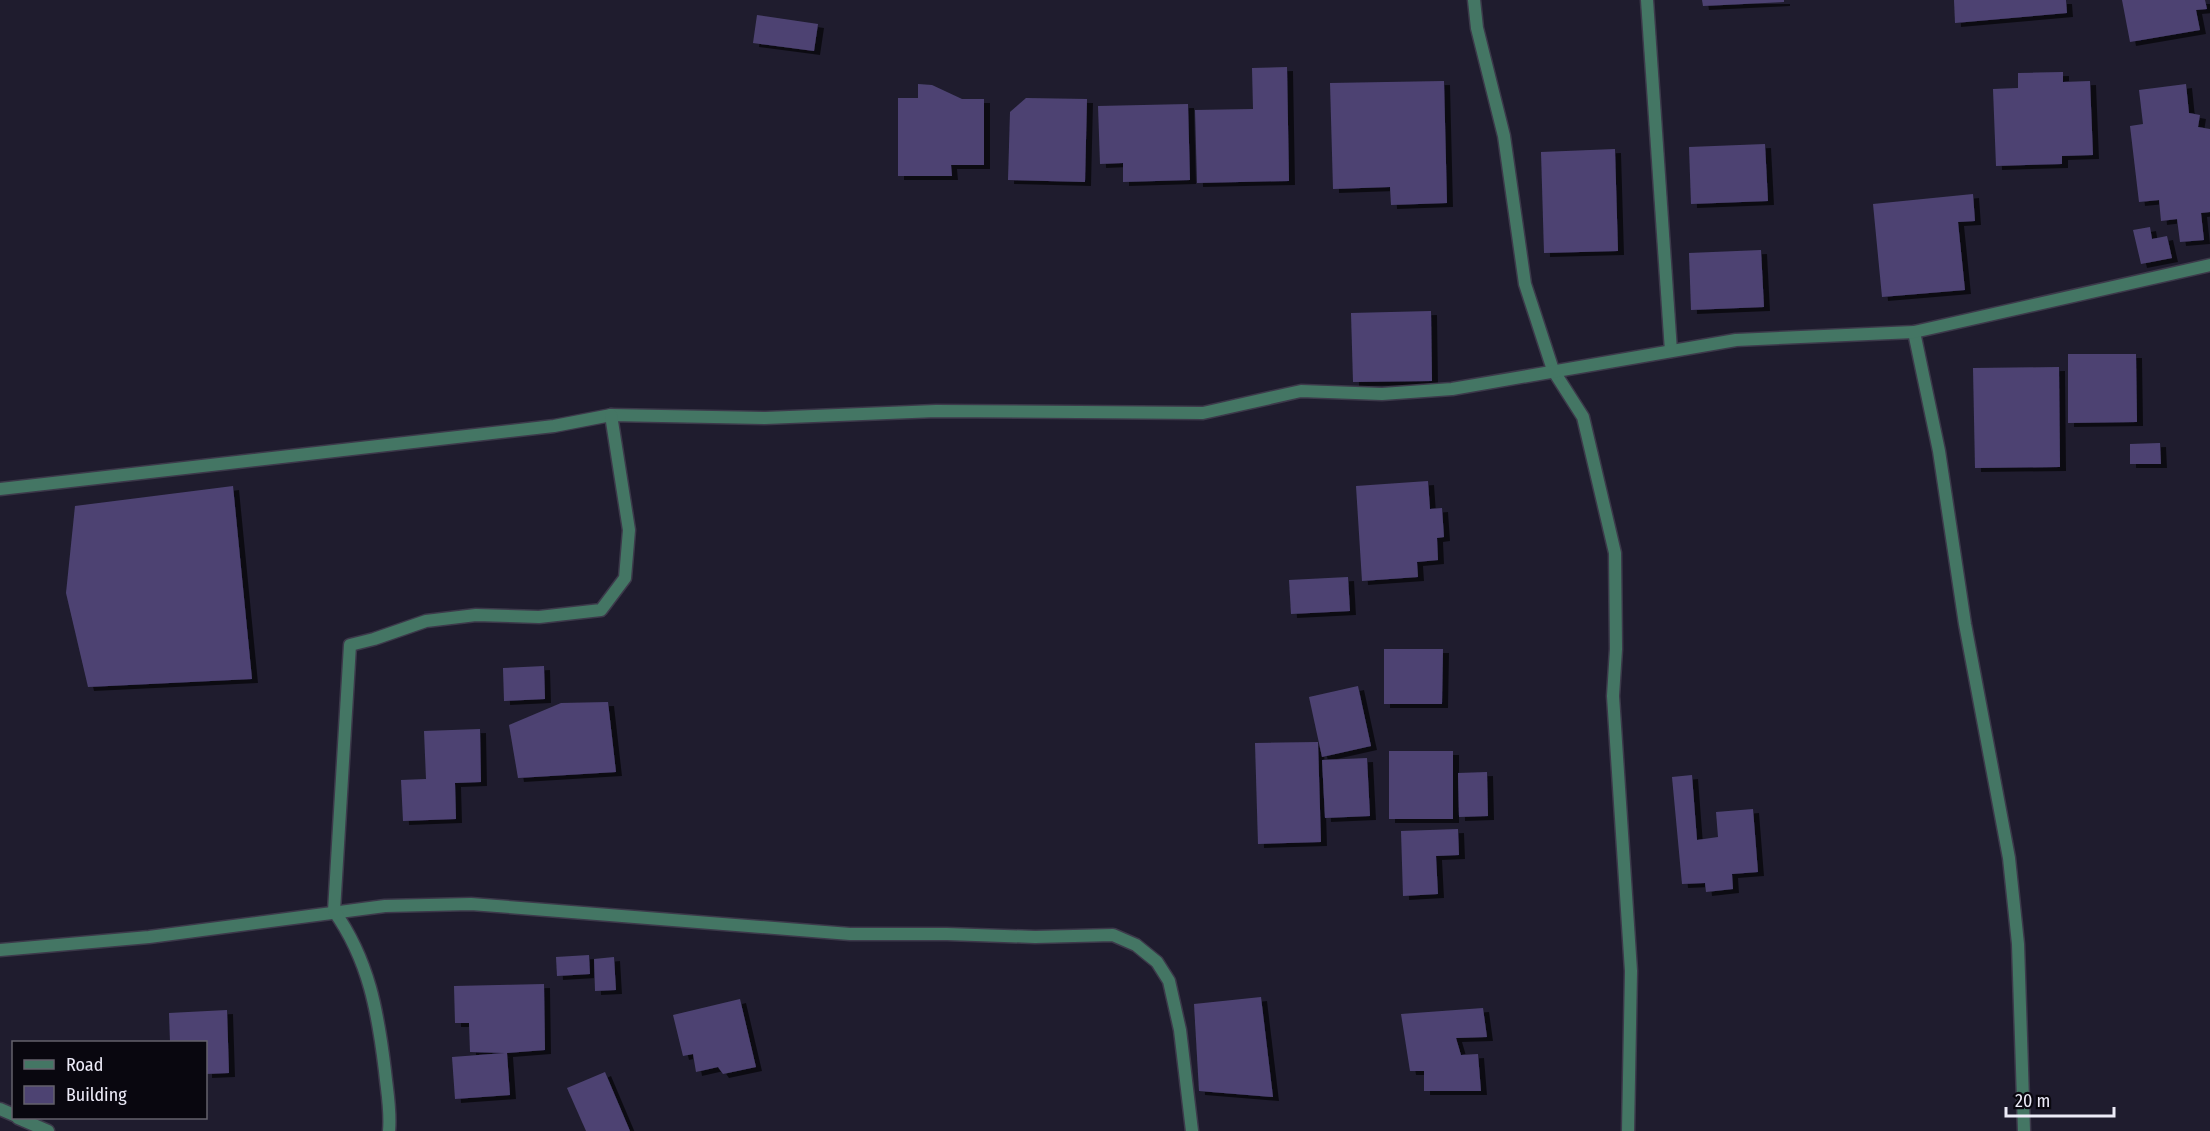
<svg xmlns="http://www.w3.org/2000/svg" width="2210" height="1131" viewBox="0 0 2210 1131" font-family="'Fira Sans Condensed',sans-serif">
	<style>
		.building { fill: #4d4372; filter: url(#shadow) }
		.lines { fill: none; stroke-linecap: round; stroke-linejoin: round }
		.minor-casing { stroke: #3c394a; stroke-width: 15 }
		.minor { stroke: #447664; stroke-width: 12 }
	</style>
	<defs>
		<filter id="shadow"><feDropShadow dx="6" dy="4" stdDeviation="0" flood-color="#0009"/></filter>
	</defs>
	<rect width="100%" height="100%" fill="#1f1c2e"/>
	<g class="building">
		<path d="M1702,0H1784V2L1703,6Z"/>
		<path d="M1954,0H2066L2067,13L1955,23Z"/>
		<path d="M2122,0H2205L2207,9L2196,10L2200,30L2130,42Z"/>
		<path d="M757,15L818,24L814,51L753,43Z"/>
		<path d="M1287,67L1289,181L1197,183L1195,110L1253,109L1252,68Z"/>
		<path d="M2063,72V82L2090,81L2093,155L2062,156V164L1996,166L1993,89L2018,88V73Z"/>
		<path d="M1444,81L1447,203L1391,205L1390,187L1333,189L1330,83Z"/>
		<path d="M918,84L932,85L962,99H984V165H951L952,176H898V98H918Z"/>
		<path d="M2186,84L2189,113L2200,115L2198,127L2210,129V212L2201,213L2204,240L2180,242L2177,219L2161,221L2159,200L2139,202L2130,126L2143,124L2139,90Z"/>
		<path d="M1026,98L1087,99L1085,182L1008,180L1010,112Z"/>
		<path d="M1188,104L1190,180L1123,182V163L1100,164L1098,106Z"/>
		<path d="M1765,144L1768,201L1691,204L1689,147Z"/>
		<path d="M1615,149L1618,251L1544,253L1541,152Z"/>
		<path d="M1973,194L1975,221L1958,222L1965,290L1882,297L1873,204Z"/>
		<path d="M2150,227L2152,239L2167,236L2172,258L2141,264L2133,230Z"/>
		<path d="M1761,250L1764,307L1691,310L1689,253Z"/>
		<path d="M1431,311L1432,381L1353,382L1351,313Z"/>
		<path d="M2068,354H2136L2137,422L2068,423Z"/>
		<path d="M2059,367L2060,467L1975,468L1973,368Z"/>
		<path d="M2160,443L2161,464H2130V444Z"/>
		<path d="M1428,481L1430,509L1442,508L1444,537L1437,538L1438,560L1417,562L1418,577L1362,581L1356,486Z"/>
		<path d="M233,486L252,679L88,687L66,593L75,506Z"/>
		<path d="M1348,577L1350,611L1291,614L1289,580Z"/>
		<path d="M1384,649H1443L1442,704H1384Z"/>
		<path d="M544,666L545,699L504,701L503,668Z"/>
		<path d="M1358,686L1371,746L1322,757L1309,697Z"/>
		<path d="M608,702L616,772L518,778L509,725L561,703Z"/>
		<path d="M480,729L481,782L455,783L456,819L403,821L401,780L426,779L424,731Z"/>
		<path d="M1318,742L1321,842L1258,844L1255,743Z"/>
		<rect x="1389" y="751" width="64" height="68"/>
		<path d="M1367,758L1370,816L1325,818L1322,760Z"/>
		<path d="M1487,772L1488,816L1459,817L1458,773Z"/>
		<path d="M1692,775L1697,840L1718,837L1716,812L1753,809L1758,872L1732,874L1733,889L1706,892L1705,883L1682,884L1672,777Z"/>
		<path d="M1458,829L1459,855L1436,856L1438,894L1403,896L1401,831Z"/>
		<path d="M589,955L590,974L557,976L556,957Z"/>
		<path d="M614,957L616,990L595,991L594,959Z"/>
		<path d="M544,984L545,1050L507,1053L510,1095L455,1099L452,1057L505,1053L470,1052L469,1023H455L454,986Z"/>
		<path d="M1261,997L1273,1097L1199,1091L1194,1004Z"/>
		<path d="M740,999L756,1067L723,1074L718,1067L696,1072L693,1054L683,1056L673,1015Z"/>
		<path d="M1483,1008L1487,1037L1456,1038L1461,1055L1478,1054L1481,1091H1424V1071H1410L1401,1014Z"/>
		<path d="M227,1010L229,1073L206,1074V1042H170L169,1013Z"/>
		<path d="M605,1072L630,1131H586L567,1088Z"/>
	</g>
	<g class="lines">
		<defs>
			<g id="minor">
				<path d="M1474,0L1477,28L1504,136L1525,284L1553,370L1583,417L1615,553L1616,649L1613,696L1631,971L1628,1131"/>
				<path d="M1647,0L1671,351"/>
				<path d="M1914,332L1939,451L1965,624L2009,858L2018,944L2024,1131"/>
				<path d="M0,489L554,426L611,415L765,418L936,411L1203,413L1301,391L1382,394L1452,389L1736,340L1914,332L2210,265"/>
				<path d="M0,950L149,937L385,906L471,904L850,934H947L1035,937L1113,935L1136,945L1157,962L1169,981L1180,1030L1192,1131"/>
				<path d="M0,1109L14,1115"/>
				<path d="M18,1118L48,1131"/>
				<path d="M389,1131C391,1111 387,1091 385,1071C378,1013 369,960 334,911L350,645L374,639L426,621L476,615L539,617L601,610L625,578L629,530L611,415"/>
			</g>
		</defs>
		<use href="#minor" class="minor-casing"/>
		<use href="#minor" class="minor"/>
	</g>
	<rect x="12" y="1041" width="195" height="78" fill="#09070f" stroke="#64626c" stroke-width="1.5"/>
	<rect x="24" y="1060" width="30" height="9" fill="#447664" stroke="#64626c" stroke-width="1.5"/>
	<text x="66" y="1071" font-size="18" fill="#edebf8">Road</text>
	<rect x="24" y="1086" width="30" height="18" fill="#4d4372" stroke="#64626c" stroke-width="1.5"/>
	<text x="66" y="1101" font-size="18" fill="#edebf8">Building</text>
	<path d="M2006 1107v9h108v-9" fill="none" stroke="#edebf8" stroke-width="3"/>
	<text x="2015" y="1107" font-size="18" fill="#edebf8" stroke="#09070f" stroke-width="4.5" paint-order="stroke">20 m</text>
</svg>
